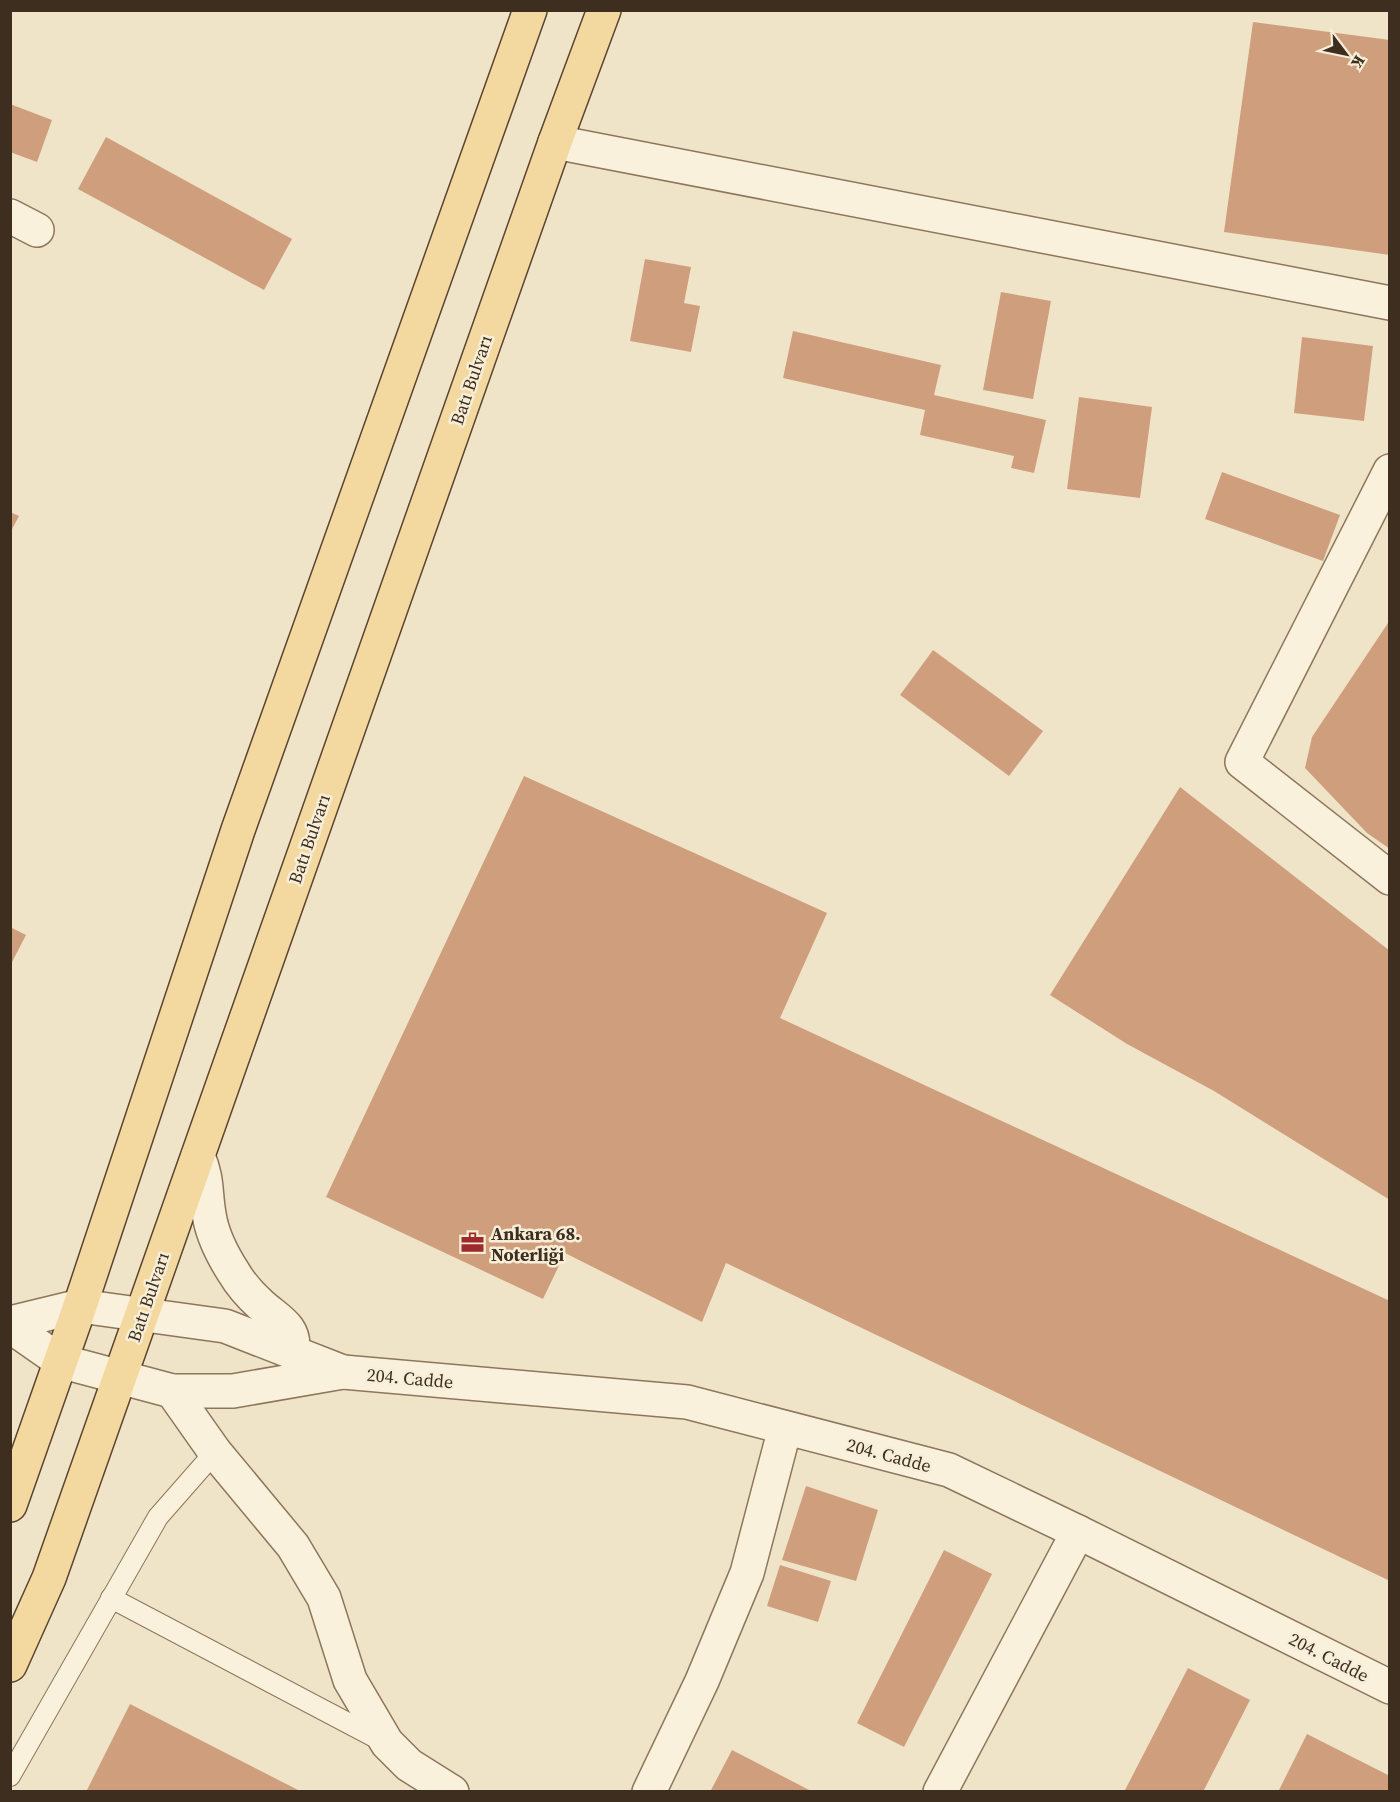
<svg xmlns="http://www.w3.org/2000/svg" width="1400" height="1802" viewBox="0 0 1400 1802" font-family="'Source Serif 4',serif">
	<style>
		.building { fill: #cf9f7d }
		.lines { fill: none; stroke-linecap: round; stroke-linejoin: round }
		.service-casing { stroke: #8d765c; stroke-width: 22 }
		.minor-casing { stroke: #8d765c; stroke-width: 36 }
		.tertiary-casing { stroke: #8d765c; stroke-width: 36 }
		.primary-casing { stroke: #5b4430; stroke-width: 36 }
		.service { stroke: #faf1dc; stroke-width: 20 }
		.minor { stroke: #faf1dc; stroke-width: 33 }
		.tertiary { stroke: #faf1dc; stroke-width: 33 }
		.primary { stroke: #f3d9a0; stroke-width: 33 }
		.labels { text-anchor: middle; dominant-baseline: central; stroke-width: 5; stroke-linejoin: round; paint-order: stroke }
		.street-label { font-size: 18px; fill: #3d2e20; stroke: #f7eed8 }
		.poi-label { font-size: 18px; font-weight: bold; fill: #3d2e20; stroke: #f7eed8; text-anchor: start }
	</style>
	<rect width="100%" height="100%" fill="#f0e4c8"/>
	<g class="building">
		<path d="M1253,22L1390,40V255L1224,232Z"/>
		<path d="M10,104L52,120L37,162L10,152Z"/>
		<path d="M106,137L292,239L264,290L78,189Z"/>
		<path d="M645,259L691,267L684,303L700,306L691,352L630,341Z"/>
		<path d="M1001,292L1051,301L1033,399L983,390Z"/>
		<path d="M793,331L941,365L934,395L1046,420L1034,473L1011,468L1014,456L920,435L925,410L783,378Z"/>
		<path d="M1302,337L1373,346L1364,421L1294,413Z"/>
		<path d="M1079,397L1152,407L1140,498L1067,489Z"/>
		<path d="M1222,472L1340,515L1323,561L1205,519Z"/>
		<path d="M10,512L19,516L10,533Z"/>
		<path d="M1390,620V849L1367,833L1305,768L1312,737Z"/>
		<path d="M933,650L1043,731L1009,776L900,695Z"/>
		<path d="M524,776L827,913L780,1018L1390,1301V1581L726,1263L702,1322L565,1253L543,1299L326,1197Z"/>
		<path d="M1180,787L1390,951V1200L1214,1091L1127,1044L1050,995Z"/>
		<path d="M10,927L26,935L10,966Z"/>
		<path d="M806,1486L878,1510L856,1581L782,1560Z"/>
		<path d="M944,1550L992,1574L904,1747L857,1723Z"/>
		<path d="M780,1565L831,1581L818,1622L767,1606Z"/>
		<path d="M1188,1668L1250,1700L1203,1792H1124Z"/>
		<path d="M130,1704L302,1792H86Z"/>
		<path d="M1307,1734L1390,1776V1792H1278Z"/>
		<path d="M732,1750L813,1792H710Z"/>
	</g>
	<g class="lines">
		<defs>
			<g id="service">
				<path d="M111,1598L382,1741"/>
				<path d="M10,1776L158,1517L215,1452"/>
			</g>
			<g id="minor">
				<path d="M555,142L1390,303"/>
				<path d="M10,216L37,230"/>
				<path d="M1390,471L1242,762L1390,878"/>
				<path d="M172,1391L215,1452L293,1546L324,1598L350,1680L387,1743L409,1765L452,1792"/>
				<path d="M649,1792L702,1681L747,1573L785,1428"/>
				<path d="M940,1792L1078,1532"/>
			</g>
			<g id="tertiary">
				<path d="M198,1156C208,1179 205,1191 209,1214C212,1235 223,1256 234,1273C241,1285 251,1296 261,1305C276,1319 297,1327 292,1351"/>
				<path d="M10,1323L80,1306L225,1326L343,1372"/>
				<path d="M10,1326L60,1361L172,1391H233L343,1372L687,1402L949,1470L1078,1532L1390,1687"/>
			</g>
			<g id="primary">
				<path d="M10,1505L80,1306L238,830L530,10"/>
				<path d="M10,1665L49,1578L555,142L604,10"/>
			</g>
		</defs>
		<use href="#service" class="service-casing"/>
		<use href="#minor" class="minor-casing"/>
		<use href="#tertiary" class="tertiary-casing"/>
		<use href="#primary" class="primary-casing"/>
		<use href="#service" class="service"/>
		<use href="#minor" class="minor"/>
		<use href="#tertiary" class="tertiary"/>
		<use href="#primary" class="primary"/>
	</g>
	<defs>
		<symbol id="office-bare" viewBox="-9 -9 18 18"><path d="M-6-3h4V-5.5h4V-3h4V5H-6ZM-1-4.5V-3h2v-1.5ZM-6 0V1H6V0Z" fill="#9e2a2b" stroke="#f7eed8" stroke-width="2.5" paint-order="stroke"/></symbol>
	</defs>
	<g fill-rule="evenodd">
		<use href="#office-bare" x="456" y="1226" width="33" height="33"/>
	</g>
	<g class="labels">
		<g class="street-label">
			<text transform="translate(471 380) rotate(-71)">Batı Bulvarı</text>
			<text transform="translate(309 839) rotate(-71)">Batı Bulvarı</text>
			<text transform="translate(148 1297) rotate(-71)">Batı Bulvarı</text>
			<text transform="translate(410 1378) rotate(5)">204. Cadde</text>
			<text transform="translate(889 1455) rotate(15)">204. Cadde</text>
			<text transform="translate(1329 1657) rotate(27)">204. Cadde</text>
		</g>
		<g class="poi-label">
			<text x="491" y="1233">Ankara 68.<tspan x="491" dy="21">Noterliği</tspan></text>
		</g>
	</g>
	<rect width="1400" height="1802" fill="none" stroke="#3d2e20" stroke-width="24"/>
	<g transform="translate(1346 54) rotate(122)" stroke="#f7eed8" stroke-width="4.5" paint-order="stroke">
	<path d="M0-4.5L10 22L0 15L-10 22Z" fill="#3d2e20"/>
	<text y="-9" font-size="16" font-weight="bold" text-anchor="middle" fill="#3d2e20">K</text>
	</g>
</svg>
